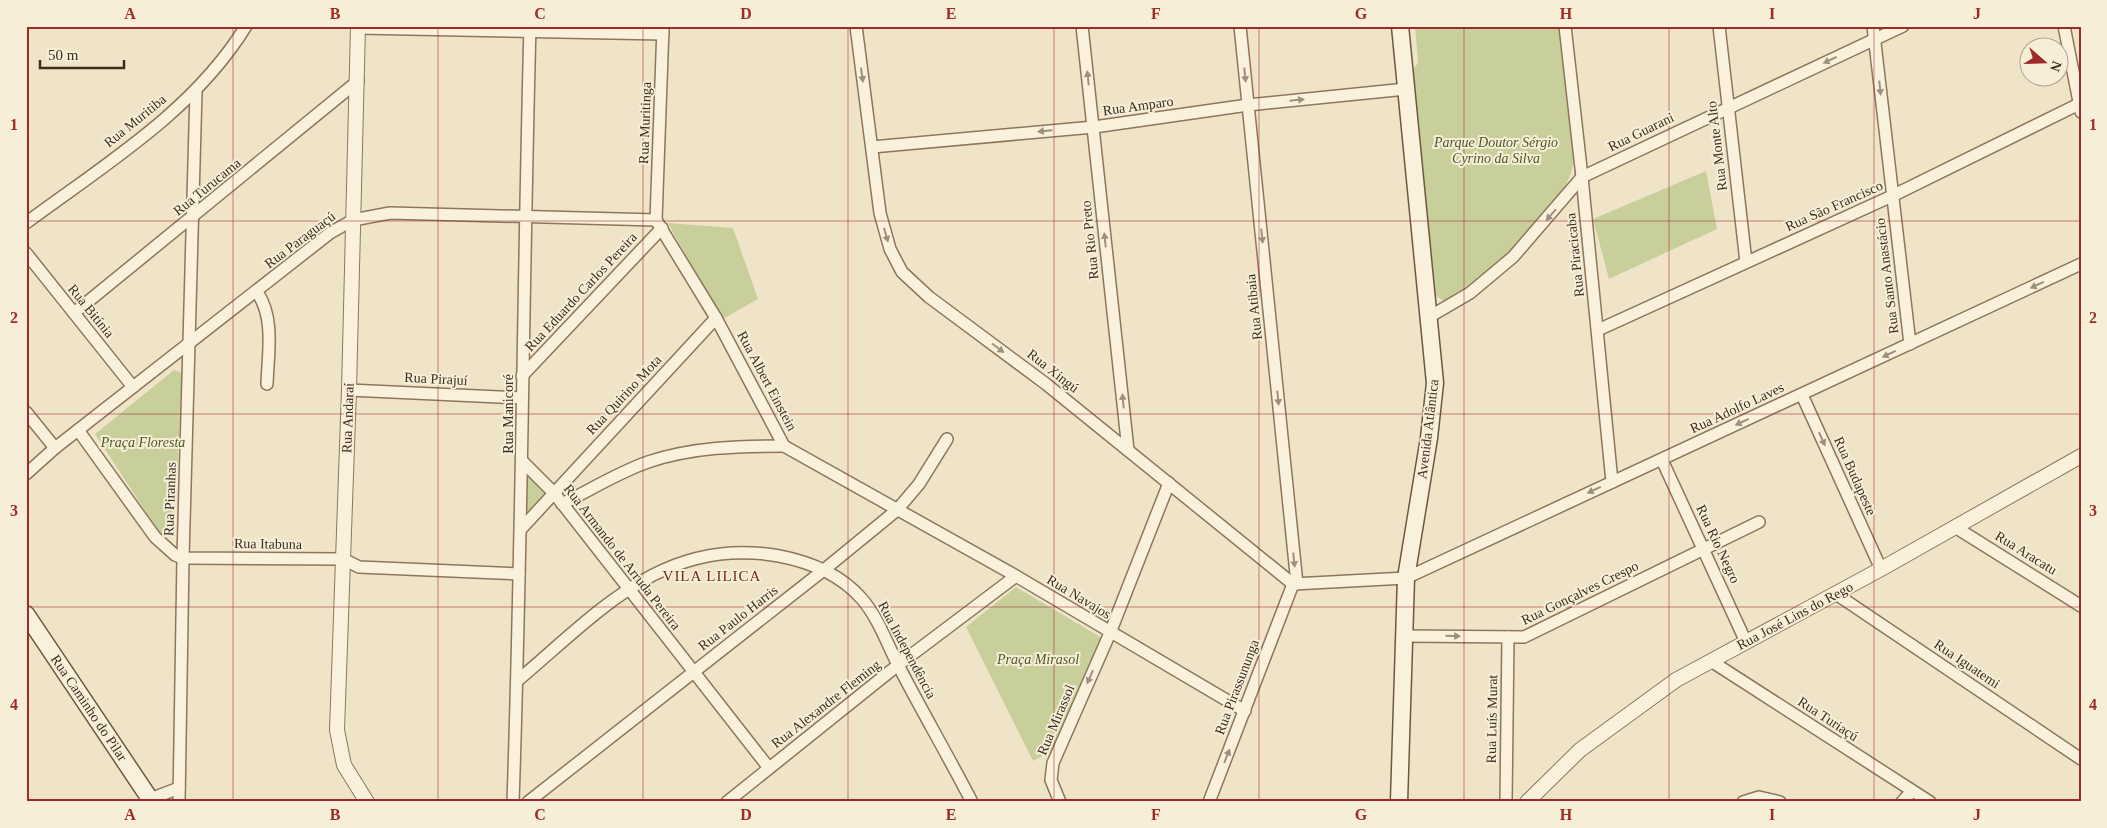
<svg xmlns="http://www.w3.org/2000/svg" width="2107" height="828" viewBox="0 0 2107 828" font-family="Georgia,serif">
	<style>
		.green { fill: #c9cf9b }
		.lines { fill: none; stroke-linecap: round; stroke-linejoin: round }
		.minor-casing { stroke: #8d765c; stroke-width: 14 }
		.tertiary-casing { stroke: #8d765c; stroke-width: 16 }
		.secondary-casing { stroke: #6f573f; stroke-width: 19 }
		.minor { stroke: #faf1dc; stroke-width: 11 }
		.tertiary { stroke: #faf1dc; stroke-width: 14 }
		.secondary { stroke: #faf1dc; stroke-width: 16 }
		.oneway { fill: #9c907e }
		.grid { fill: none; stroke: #9e2a2b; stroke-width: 1; stroke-opacity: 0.55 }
		.labels { text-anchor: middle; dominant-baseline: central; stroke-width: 4; stroke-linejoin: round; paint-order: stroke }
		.street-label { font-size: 14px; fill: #3d2e20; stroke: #f7eed8 }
		.park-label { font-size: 14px; font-style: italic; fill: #4d5a26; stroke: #f7eed8 }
		.neighbourhood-label { font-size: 15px; letter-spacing: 1px; fill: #6b2e1e; stroke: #f7eed8 }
		.neatline { fill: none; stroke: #9e2a2b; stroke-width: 2 }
		.grid-label { font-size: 16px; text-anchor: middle; font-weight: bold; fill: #9e2a2b }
	</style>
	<rect width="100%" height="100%" fill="#f0e4c8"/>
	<g class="green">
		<path d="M1415,26H1559L1574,160C1572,170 1569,180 1564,189C1551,213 1470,295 1444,301L1434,295L1412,71L1418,63Z"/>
		<path d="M1706,171L1717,229L1609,279L1593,219Z"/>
		<path d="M668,223L733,228L758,299L721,320Z"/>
		<path d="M174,370L182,373L174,537L161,535L95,434Z"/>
		<path d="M525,469L549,493L525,521Z"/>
		<path d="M1016,587L1102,638L1052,751L1033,761L966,627Z"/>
	</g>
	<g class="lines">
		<defs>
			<g id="minor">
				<path d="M856,26L880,213L890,249L902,272L929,297L1046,384L1293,584L1406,578L2081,264"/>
				<path d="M1082,26L1128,450"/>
				<path d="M1240,26L1297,584"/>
				<path d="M1565,26L1582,177L1612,482"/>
				<path d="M1719,26L1746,262"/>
				<path d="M1873,26L1910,344"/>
				<path d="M2064,26L2081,112"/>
				<path d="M358,28L663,34"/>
				<path d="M872,147L1094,127L1248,105L1406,89"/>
				<path d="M656,220L716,318L784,446L1016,576L1245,711"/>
				<path d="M656,220L663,27"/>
				<path d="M26,223C104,165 194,111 246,26"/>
				<path d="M26,253L133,387"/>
				<path d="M257,292C275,318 268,353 267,384"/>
				<path d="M74,313L358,81"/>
				<path d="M1429,317L1470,293L1513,257L1582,177L1903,26"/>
				<path d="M1598,330L1892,196L2079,104"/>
				<path d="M522,376L662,228"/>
				<path d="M349,390L522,398"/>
				<path d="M1802,395L1881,569"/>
				<path d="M26,412L55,448"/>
				<path d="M78,430L155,537L175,555L183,558L343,559L359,567L519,574"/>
				<path d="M1662,460L1746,642"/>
				<path d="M523,462L554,493L769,768"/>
				<path d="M26,474L55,448L330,233L353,220L390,213L656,220"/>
				<path d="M562,504C590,490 619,472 648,462C692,447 739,446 784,446"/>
				<path d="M1955,527L2081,606"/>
				<path d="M521,529L716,318"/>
				<path d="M1836,594L2081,759"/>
				<path d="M1404,636L1524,637L1759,522"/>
				<path d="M1711,661L1930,802"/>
				<path d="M517,681C598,613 664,535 779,556C811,562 840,574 862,599C878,618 887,643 898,665C922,711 948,756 972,802"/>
				<path d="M150,799L179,788"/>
				<path d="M179,802L183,558L196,91"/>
				<path d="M513,802C522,543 523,285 530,26"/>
				<path d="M528,802L825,569L897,510L919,484L947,439"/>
				<path d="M727,802L898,665L1016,576"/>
				<path d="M1060,802L1051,780L1053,763L1110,633L1169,483"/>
				<path d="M1209,802L1293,584"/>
				<path d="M1506,802L1508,637"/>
				<path d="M1743,802L1759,797L1780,802"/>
				<path d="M1902,802L1912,791"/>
			</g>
			<g id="tertiary">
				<path d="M358,26L349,390L337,730L344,765L367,802"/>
				<path d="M1527,802L1580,750L1676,680L1881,569L2081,456"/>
			</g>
			<g id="secondary">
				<path d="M26,614L152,802"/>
				<path d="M1399,802L1406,578L1429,438L1435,383L1400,26"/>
			</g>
		</defs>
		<use href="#minor" class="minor-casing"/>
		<use href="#tertiary" class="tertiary-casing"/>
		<use href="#secondary" class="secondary-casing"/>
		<use href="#minor" class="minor"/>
		<use href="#tertiary" class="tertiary"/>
		<use href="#secondary" class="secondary"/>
	</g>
	<defs><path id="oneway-solid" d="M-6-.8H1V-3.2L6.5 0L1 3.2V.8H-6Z" transform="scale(1.25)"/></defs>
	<g class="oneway">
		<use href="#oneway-solid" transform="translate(1830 60) rotate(155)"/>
		<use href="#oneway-solid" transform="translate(862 75) rotate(82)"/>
		<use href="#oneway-solid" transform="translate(1245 75) rotate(84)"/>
		<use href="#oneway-solid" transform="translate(1088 78) rotate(-96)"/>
		<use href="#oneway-solid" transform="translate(1880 88) rotate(84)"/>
		<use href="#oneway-solid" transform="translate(1297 100) rotate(-6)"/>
		<use href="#oneway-solid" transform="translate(1045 131) rotate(175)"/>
		<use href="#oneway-solid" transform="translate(1551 215) rotate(131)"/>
		<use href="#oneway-solid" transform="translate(886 235) rotate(74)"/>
		<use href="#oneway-solid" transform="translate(1262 236) rotate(84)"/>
		<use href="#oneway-solid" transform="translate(1105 240) rotate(-96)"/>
		<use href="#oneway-solid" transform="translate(2037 285) rotate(155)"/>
		<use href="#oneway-solid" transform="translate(998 348) rotate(37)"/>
		<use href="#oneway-solid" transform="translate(1889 354) rotate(155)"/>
		<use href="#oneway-solid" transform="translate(1278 398) rotate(84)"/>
		<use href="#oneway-solid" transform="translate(1123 401) rotate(-96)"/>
		<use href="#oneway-solid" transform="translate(1742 422) rotate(155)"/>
		<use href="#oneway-solid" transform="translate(1822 439) rotate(66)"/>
		<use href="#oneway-solid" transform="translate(1594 490) rotate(155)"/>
		<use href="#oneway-solid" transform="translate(1294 560) rotate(84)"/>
		<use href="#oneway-solid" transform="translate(1453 636) rotate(1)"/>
		<use href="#oneway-solid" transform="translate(1090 677) rotate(114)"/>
		<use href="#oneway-solid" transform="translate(1227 756) rotate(-68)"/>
	</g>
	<path class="grid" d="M233,26V802M438,26V802M643,26V802M848,26V802M1054,26V802M1259,26V802M1464,26V802M1669,26V802M1874,26V802M26,221H2081M26,414H2081M26,607H2081"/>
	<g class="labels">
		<g class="street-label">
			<text transform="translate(1138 106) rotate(-8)">Rua Amparo</text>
			<text transform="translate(135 121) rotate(-39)">Rua Muritiba</text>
			<text transform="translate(645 123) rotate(-88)">Rua Muritinga</text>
			<text transform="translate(1641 132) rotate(-26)">Rua Guarani</text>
			<text transform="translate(1717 146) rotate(-97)">Rua Monte Alto</text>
			<text transform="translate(207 187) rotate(-39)">Rua Turucama</text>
			<text transform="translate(1834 206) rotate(-24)">Rua São Francisco</text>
			<text transform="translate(300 240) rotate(-37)">Rua Paraguaçú</text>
			<text transform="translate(1090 240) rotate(-96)">Rua Rio Preto</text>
			<text transform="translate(1575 255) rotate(-96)">Rua Piracicaba</text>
			<text transform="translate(1887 276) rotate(-97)">Rua Santo Anastácio</text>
			<text transform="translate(581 292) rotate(-47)">Rua Eduardo Carlos Pereira</text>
			<text transform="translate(1254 307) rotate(-96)">Rua Atibaia</text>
			<text transform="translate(91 311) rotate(51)">Rua Bitínia</text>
			<text transform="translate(1053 371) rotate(38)">Rua Xingú</text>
			<text transform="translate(436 379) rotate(3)">Rua Pirajuí</text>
			<text transform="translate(767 381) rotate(62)">Rua Albert Einstein</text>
			<text transform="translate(624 395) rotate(-47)">Rua Quirino Mota</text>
			<text transform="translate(1737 408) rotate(-25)">Rua Adolfo Laves</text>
			<text transform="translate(508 414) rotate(-90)">Rua Manicoré</text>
			<text transform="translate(348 418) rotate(-88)">Rua Andaraí</text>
			<text transform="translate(1428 429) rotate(-83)">Avenida Atlântica</text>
			<text transform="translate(1855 476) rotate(66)">Rua Budapeste</text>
			<text transform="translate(170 499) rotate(-88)">Rua Piranhas</text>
			<text transform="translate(268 544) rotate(1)">Rua Itabuna</text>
			<text transform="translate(1718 544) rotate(65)">Rua Rio Negro</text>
			<text transform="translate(2026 553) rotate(32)">Rua Aracatu</text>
			<text transform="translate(622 557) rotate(52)">Rua Armando de Arruda Pereira</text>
			<text transform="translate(1580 593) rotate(-26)">Rua Gonçalves Crespo</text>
			<text transform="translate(1079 597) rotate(31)">Rua Navajos</text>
			<text transform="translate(1795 616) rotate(-28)">Rua José Lins do Rego</text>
			<text transform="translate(738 618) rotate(-38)">Rua Paulo Harris</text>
			<text transform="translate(907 650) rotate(62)">Rua Independência</text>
			<text transform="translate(1967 664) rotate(34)">Rua Iguatemi</text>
			<text transform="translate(1237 687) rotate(-69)">Rua Pirassununga</text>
			<text transform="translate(826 704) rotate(-38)">Rua Alexandre Fleming</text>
			<text transform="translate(89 708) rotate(56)">Rua Caminho do Pilar</text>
			<text transform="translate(1492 719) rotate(-89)">Rua Luís Murat</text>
			<text transform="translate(1828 719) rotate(33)">Rua Turiaçú</text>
			<text transform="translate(1056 720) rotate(-67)">Rua Mirassol</text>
		</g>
		<g class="park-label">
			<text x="1496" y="142">Parque Doutor Sérgio<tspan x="1496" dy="16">Cyrino da Silva</tspan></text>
			<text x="143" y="442">Praça Floresta</text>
			<text x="1038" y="659">Praça Mirasol</text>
		</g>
		<g class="neighbourhood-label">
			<text x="712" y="576">VILA LILICA</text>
		</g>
	</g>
	<rect width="2107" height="828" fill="none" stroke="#f7eed8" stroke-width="55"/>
	<g transform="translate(2044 62) rotate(110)"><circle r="24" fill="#f7eed8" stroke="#ada18e"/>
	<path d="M0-4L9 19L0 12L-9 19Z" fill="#9e2a2b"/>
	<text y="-8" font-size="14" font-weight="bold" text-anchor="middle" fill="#3d2e20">N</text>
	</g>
	<path d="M40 60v8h84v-8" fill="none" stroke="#3d2e20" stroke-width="2.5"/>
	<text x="48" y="60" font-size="15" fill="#3d2e20" stroke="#f7eed8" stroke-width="4" paint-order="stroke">50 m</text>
	<rect x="28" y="28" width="2052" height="772" class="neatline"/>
	<g class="grid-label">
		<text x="130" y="19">A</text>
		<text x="335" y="19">B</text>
		<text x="540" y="19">C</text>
		<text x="746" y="19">D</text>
		<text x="951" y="19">E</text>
		<text x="1156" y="19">F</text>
		<text x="1361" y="19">G</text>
		<text x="1566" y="19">H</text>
		<text x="1772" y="19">I</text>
		<text x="1977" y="19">J</text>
		<text x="14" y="130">1</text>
		<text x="2093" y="130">1</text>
		<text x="14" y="323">2</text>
		<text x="2093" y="323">2</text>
		<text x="14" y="516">3</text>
		<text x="2093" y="516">3</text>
		<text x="14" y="710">4</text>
		<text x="2093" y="710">4</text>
		<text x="130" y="820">A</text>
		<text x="335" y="820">B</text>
		<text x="540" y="820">C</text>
		<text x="746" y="820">D</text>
		<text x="951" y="820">E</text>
		<text x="1156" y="820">F</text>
		<text x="1361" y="820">G</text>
		<text x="1566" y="820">H</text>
		<text x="1772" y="820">I</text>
		<text x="1977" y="820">J</text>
	</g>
</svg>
